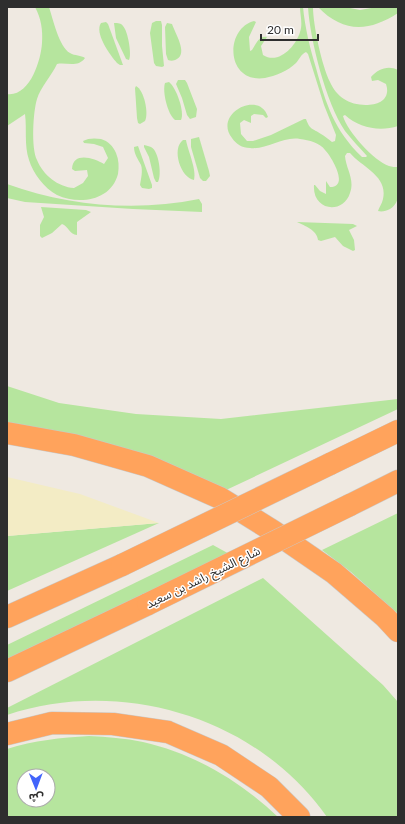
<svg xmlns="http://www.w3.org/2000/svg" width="405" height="824" viewBox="0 0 405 824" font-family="Lato,'Noto Sans Arabic',sans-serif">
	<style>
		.green { fill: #b6e59e; fill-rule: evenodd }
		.sand { fill: #f3ecc5 }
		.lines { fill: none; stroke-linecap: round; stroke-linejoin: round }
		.highway-casing { stroke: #c9c9c9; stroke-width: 23 }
		.highway { stroke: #ffa35c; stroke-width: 22 }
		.highway-bridge-casing { stroke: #c9c9c9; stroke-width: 23; stroke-linecap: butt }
		.highway-bridge { stroke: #ffa35c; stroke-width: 22 }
		.labels { text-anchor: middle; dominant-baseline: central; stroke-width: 3; stroke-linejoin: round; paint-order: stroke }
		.street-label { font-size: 12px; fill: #2e2e2e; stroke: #fff }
	</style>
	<rect width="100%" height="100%" fill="#efe9e1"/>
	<g class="green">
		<path d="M35,7H49C53,19 59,47 70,53C75,56 81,55 85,58C78,68 66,62 57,64C52,75 40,88 37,99C33,112 31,148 37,160C43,175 58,187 74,188L83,183L88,176L87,170L75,171L72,169C73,151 94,158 104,164L108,158L103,147L94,144L84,143L83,141C88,138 95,138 101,139C108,141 113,146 116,153C119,160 119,167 118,174C111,201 79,205 57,195C44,188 33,173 29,160C24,145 27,129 25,114L7,126V109L8,108L7,106V94C30,97 41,60 42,43C43,30 41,18 35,7Z"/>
		<path d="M300,7H303C305,28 310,48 316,68C326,104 334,130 362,157H366L367,156C360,148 352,140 345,131C326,103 310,40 308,7H313C313,25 322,66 330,82C333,89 338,95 344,99C358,109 394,108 386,84L378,80L372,81L371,77C378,69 388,65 398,70V126C380,132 359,128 345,115L343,116C347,131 374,161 389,166C392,167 395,167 398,167C398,180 403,202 390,209C386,211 382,212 378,211C379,207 382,204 383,199C388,176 363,168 350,153H347L345,156C346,169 355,179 350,193C343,215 312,211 314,185H315L320,191L326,194V181L330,187C350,187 331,156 325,150C320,143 309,140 300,139C283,136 267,150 250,148C242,148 236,144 232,138C213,114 259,89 268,117L266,118L263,115L254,114L251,116V123L244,120L240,123L241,134L247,141H253L271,135L304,119H306C310,130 312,128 321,134C325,136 328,139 332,142L335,141L336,135L324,105L308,54L306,52C301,54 299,60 296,63C288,71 275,76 265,78C226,84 224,29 254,21L256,22L249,37L250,51L252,50C256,44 259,35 267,37L261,46L263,55C279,65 296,46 300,32C303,24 300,15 300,7Z"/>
		<path d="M318,7H345L360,10L377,7H398V13C369,32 343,33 318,7Z"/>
		<path d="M156,21H161L162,25V46L164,66L162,67L156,66L154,63L150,33L152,23Z"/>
		<path d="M106,22L108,24L123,65H120L117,63C110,55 94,33 101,23Z"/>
		<path d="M114,23C118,23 121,23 123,26C128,31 132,55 129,60L126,59L116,38Z"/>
		<path d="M167,23L172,24C175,33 188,53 177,59C174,61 171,61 168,60L166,54L165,27Z"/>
		<path d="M178,80H185L187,83L197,109L196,117L190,119L187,115L182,98L176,84Z"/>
		<path d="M169,82C176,87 185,112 181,120H175C168,115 162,92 165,83Z"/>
		<path d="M136,86C144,90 149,113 145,121L140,124L138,123L137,118L135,88Z"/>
		<path d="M199,137L209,171L210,176L206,181H203L200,178L191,147V139Z"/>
		<path d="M183,140H186C188,151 197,170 194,180C181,178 171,149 183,140Z"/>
		<path d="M144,145C147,146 149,146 151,147C159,151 162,175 158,182H156L154,178L149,157L144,147Z"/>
		<path d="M138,146L152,185V188L149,189L142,188L140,185C141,179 143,171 141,165C138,159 134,154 134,147Z"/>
		<path d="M7,184C68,206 136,212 199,199L202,204V212L133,209L25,202L7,198Z"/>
		<path d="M41,207L86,210L91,212L77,222V235C70,235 68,226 62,224L52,233L42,238L40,236V225L44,217Z"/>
		<path d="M297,222L353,224L357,226L349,230L354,240L355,250L353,251L343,246L335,237L321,241L318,240C317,230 305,226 297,222Z"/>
		<path d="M7,386L59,403L136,414L221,419L398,399V409L224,491L7,424Z"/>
		<path d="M398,513V614L351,572L322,550Z"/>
		<path d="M159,523L7,591V536Z"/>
		<path d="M213,545L233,556L7,666V645Z"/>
		<path d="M263,578L383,685L398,702V817H327C257,717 121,677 7,715V708Z"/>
		<path d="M89,736C107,737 125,738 143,742C195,754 240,781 278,817H7V749C34,740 61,738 89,736ZM24,776H48V800H24Z"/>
	</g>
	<path class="sand" d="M7,477L80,494L159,523L7,536Z"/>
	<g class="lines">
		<defs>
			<g id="highway">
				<path d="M7,433L74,445L148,466L220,498L273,531L334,573L385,617L398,631"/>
				<path d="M330,464L398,431"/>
				<path d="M350,505L398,481"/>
				<path d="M7,617L122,565"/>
				<path d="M7,671L148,604"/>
				<path d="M7,734L52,723L113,724L168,732L221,755L269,787L299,817"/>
			</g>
		</defs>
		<use href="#highway" class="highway-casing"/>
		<use href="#highway" class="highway"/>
		<defs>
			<g id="highway-bridge">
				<path d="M122,565L330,464"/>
				<path d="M148,604L350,505"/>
			</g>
		</defs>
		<use href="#highway-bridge" class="highway-bridge-casing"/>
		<use href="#highway-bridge" class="highway-bridge"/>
	</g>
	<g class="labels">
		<g class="street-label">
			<text transform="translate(203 577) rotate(-26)">شارع الشيخ راشد بن سعيد</text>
		</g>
	</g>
	<rect width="405" height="824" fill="none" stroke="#2e2e2e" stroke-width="16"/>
	<g transform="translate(36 788) rotate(179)"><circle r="19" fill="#ffffff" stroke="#ababab"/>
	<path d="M0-3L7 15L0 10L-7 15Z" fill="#4264fb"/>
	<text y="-6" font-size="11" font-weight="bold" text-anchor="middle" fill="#2e2e2e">ش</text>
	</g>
	<path d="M261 34v6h57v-6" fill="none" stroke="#2e2e2e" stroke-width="2"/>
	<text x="267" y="34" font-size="12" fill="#2e2e2e" stroke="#ffffff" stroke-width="3" paint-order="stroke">20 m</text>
</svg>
